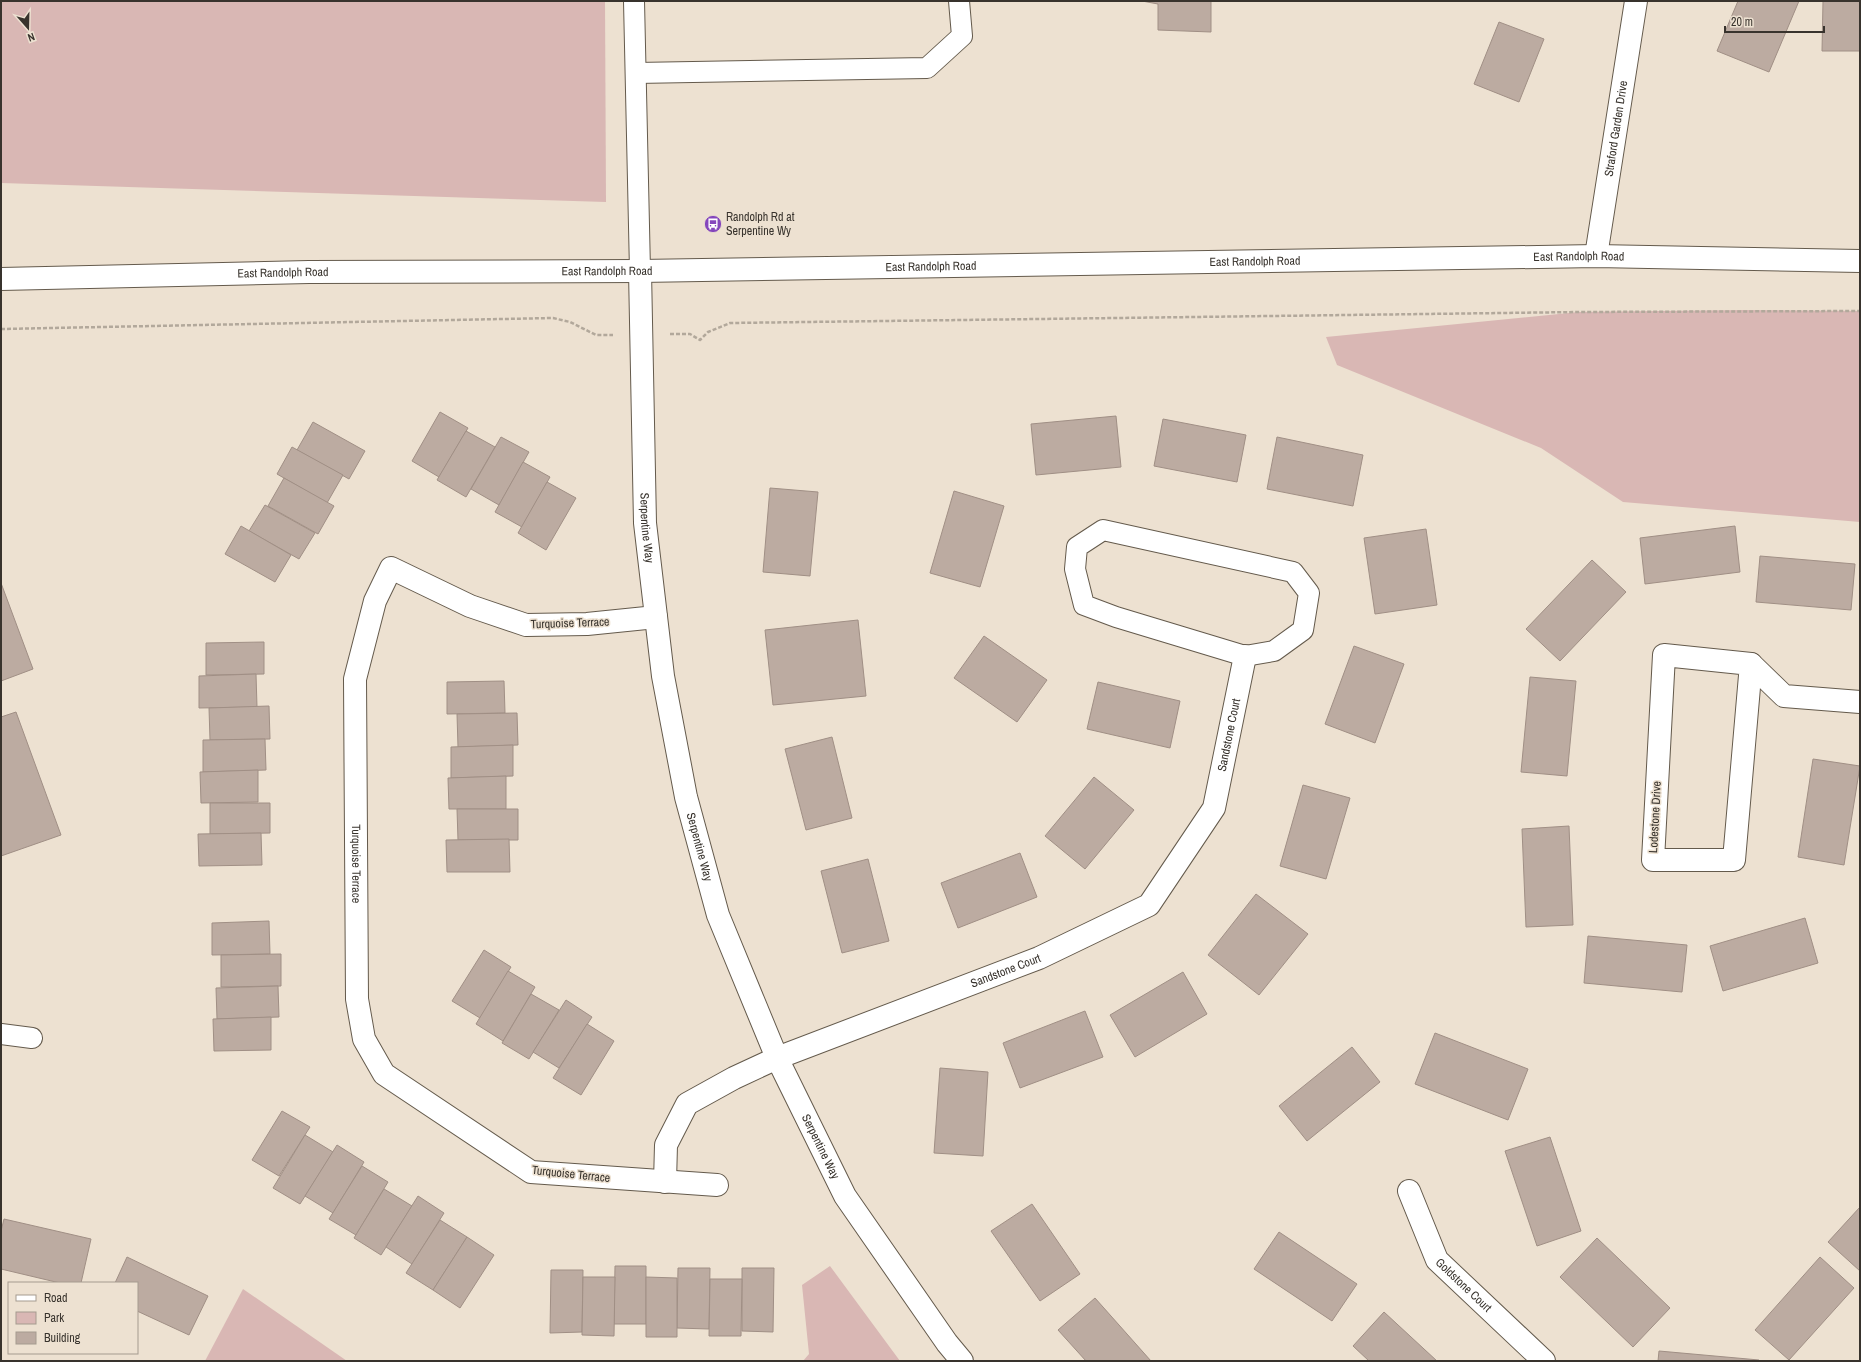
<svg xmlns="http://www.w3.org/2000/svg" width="1861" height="1362" viewBox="0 0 1861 1362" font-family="'Archivo Narrow',sans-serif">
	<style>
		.green { fill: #d9b7b4 }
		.building { fill: #bcaba1; stroke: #a08f85 }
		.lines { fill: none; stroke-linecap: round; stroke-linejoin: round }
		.lane-casing { stroke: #645a4c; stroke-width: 22 }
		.street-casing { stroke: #645a4c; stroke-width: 24 }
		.primary-casing { stroke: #645a4c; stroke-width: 24 }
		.path { stroke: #b2a89b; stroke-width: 2.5; stroke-dasharray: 4 2; stroke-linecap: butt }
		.lane { stroke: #fff; stroke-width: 20 }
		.street { stroke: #fff; stroke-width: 22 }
		.primary { stroke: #fff; stroke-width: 22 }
		.labels { text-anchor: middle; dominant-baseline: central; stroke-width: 3; stroke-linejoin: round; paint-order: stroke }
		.street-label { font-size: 12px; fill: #38332d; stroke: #ede1d1 }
		.poi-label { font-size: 12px; fill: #38332d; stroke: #ede1d1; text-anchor: start }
	</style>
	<rect width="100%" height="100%" fill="#ede1d1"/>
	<g class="green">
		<path d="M1,1H605L606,202L1,183Z"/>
		<path d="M1743,310L1860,311V522L1623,502L1541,448L1337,365L1326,337L1579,312Z"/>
		<path d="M830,1266L900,1361H803L809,1354L802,1285Z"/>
		<path d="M243,1289L347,1361H205Z"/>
	</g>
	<g class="building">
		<path d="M1142,1H1211V32L1158,30V4Z"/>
		<path d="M1738,1H1799L1769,72L1717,51Z"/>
		<path d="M1823,1H1860V51H1822Z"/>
		<path d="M1499,22L1544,39L1519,102L1474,84Z"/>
		<path d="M440,412L468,428L439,477L412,461Z"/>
		<path d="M1116,416L1121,467L1036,475L1031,424Z"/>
		<path d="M1163,419L1246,435L1237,482L1154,466Z"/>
		<path d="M313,422L365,451L349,479L297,450Z"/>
		<path d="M466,431L495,447L466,497L437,480Z"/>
		<path d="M501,437L529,452L499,505L471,489Z"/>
		<path d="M1277,437L1363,455L1353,506L1267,489Z"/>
		<path d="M292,447L343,475L327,503L277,474Z"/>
		<path d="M523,462L550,477L522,527L495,512Z"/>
		<path d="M284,478L334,506L318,534L268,506Z"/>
		<path d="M547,482L576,498L546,550L518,533Z"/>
		<path d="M770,488L818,492L810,576L763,572Z"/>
		<path d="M954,491L1004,506L980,587L930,573Z"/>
		<path d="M265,505L315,533L299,559L249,531Z"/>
		<path d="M241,526L291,555L275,582L225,554Z"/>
		<path d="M1735,526L1740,572L1645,584L1640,538Z"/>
		<path d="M1426,529L1437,605L1375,614L1364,538Z"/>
		<path d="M1760,556L1855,564L1851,610L1756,602Z"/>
		<path d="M1592,560L1626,592L1560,661L1526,629Z"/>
		<path d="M1,583L33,669L1,681Z"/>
		<path d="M858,620L866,696L773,705L765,630Z"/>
		<path d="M984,636L1047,680L1017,722L954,678Z"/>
		<path d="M264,642V674L206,675V643Z"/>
		<path d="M1354,646L1404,664L1375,743L1325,724Z"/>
		<path d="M256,674L257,707L199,708V676Z"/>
		<path d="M1530,677L1576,681L1567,776L1521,772Z"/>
		<path d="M504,681L505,713L447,714V682Z"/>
		<path d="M1098,682L1180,701L1170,748L1087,729Z"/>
		<path d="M269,706L270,739L210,740L209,708Z"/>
		<path d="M16,712L61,835L1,856V717Z"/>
		<path d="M517,713L518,745L458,747L457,714Z"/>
		<path d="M832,737L852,818L806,830L785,749Z"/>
		<path d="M265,739L266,770L203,772V740Z"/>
		<path d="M513,745V776L451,778V747Z"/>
		<path d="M1813,759L1860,766L1844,865L1798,857Z"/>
		<path d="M258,770V802L201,803L200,772Z"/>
		<path d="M506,776V809H449L448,778Z"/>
		<path d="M1094,777L1134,810L1085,869L1045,836Z"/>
		<path d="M1303,785L1350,798L1326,879L1280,866Z"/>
		<path d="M210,803H270V833L210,834Z"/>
		<path d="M457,809H518V840H458Z"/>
		<path d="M1569,826L1573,925L1526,927L1522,829Z"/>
		<path d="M261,833L262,865L199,866L198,834Z"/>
		<path d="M509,839L510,872H447L446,840Z"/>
		<path d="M1020,853L1037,897L958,928L941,883Z"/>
		<path d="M868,859L889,941L842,953L821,871Z"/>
		<path d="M1256,894L1308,934L1259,995L1208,955Z"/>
		<path d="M1805,918L1818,963L1723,991L1710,946Z"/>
		<path d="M269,921L270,954L212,955V923Z"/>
		<path d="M1588,936L1687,945L1682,992L1584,983Z"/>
		<path d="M484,950L511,967L480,1018L452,1001Z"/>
		<path d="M281,954V986L221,987V955Z"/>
		<path d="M508,971L535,987L503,1041L476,1024Z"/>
		<path d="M1183,972L1207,1014L1135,1057L1110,1015Z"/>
		<path d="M278,986L279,1017L217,1019L216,988Z"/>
		<path d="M531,994L559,1010L529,1059L502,1043Z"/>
		<path d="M566,1000L592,1017L559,1068L533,1052Z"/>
		<path d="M1085,1011L1103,1057L1020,1088L1003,1043Z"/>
		<path d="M271,1017V1050L214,1051L213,1019Z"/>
		<path d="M587,1024L614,1041L581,1095L553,1078Z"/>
		<path d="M1435,1033L1528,1069L1508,1120L1415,1084Z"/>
		<path d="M1352,1047L1380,1082L1307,1141L1279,1106Z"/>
		<path d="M940,1068L988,1072L983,1156L934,1153Z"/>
		<path d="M282,1111L310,1127L279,1176L252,1160Z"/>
		<path d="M305,1135L333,1152L300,1204L273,1188Z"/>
		<path d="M1550,1137L1581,1231L1537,1246L1505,1151Z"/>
		<path d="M337,1145L364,1162L333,1213L305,1196Z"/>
		<path d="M362,1166L388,1182L356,1235L329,1219Z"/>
		<path d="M384,1189L412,1206L381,1255L354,1238Z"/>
		<path d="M418,1196L444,1213L412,1264L386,1247Z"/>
		<path d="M1032,1204L1080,1274L1040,1301L991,1231Z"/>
		<path d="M1860,1207V1271L1828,1242Z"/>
		<path d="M4,1219L91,1239L81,1283H60L1,1269V1231Z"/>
		<path d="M440,1220L467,1237L433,1290L406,1273Z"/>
		<path d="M1279,1232L1357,1284L1332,1321L1254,1269Z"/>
		<path d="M467,1237L494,1255L460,1308L433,1290Z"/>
		<path d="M1597,1238L1670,1308L1633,1347L1560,1277Z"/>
		<path d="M127,1257L208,1296L189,1335L137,1311V1283H115Z"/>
		<path d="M1820,1257L1854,1288L1789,1360L1755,1330Z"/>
		<path d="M615,1266H646V1324H614Z"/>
		<path d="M678,1268H710L709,1329L677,1328Z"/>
		<path d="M742,1268H774L773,1332L742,1331Z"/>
		<path d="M551,1270H583L582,1332L550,1333Z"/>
		<path d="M583,1277H615L614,1336L582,1335Z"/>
		<path d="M646,1277L677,1278V1337H646Z"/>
		<path d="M710,1279H742L741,1336H709Z"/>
		<path d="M1095,1298L1151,1361H1086L1058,1330Z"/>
		<path d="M1384,1312L1437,1361H1369L1353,1346Z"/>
		<path d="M1659,1351L1759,1360V1361H1658Z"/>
	</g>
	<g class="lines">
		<defs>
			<g id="lane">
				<path d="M634,1L640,271"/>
				<path d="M636,73L927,68L962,36L959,1"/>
				<path d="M1103,530L1293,572L1309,593L1303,630L1274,651L1245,656L1116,617L1084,605L1075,569L1077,547Z"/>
				<path d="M1,1034L32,1038"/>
			</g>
			<g id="street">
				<path id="s1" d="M1596,256L1636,1"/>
				<path id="s2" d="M640,271L645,523L663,676L686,797L718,915L777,1058L845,1196L947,1343L962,1361"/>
				<path id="s3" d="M656,617L587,624L526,625L470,606L391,568L375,601L355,679L357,999L364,1039L384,1074L531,1172L717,1185"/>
				<path d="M1664,655L1751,664L1734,860H1653Z"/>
				<path d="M1751,664L1784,696L1860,702"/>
				<path id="s4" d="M665,1182L666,1145L687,1104L734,1078L777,1058L1039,958L1149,905L1214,808L1245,656"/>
				<path id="s5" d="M1409,1191L1437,1260L1544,1361"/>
			</g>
			<g id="primary">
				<path id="s6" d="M1,279L309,272L640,271L1596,256L1860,261"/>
			</g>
		</defs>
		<use href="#lane" class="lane-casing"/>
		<use href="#street" class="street-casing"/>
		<use href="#primary" class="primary-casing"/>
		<g class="path">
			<path d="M1,329L553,318L570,322L596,335H613"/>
			<path d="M670,334H690L700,340L708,332L730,323L1579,312L1860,311"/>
		</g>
		<use href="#lane" class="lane"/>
		<use href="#street" class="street"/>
		<use href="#primary" class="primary"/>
	</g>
	<defs>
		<symbol id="bus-disc" viewBox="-11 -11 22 22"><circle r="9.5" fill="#8446bc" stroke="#ede1d1"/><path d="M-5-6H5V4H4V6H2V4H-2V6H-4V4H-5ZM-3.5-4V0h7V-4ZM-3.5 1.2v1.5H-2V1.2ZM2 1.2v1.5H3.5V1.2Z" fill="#fff"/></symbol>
	</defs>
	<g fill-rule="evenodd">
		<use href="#bus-disc" x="703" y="214" width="20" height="20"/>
	</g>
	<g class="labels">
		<g class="street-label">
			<text stroke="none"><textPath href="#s1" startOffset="129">Straford Garden Drive</textPath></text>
			<text stroke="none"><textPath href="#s6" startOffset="1578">East Randolph Road</textPath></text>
			<text stroke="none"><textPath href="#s6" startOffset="1254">East Randolph Road</textPath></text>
			<text stroke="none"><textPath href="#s6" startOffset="930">East Randolph Road</textPath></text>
			<text stroke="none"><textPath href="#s6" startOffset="606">East Randolph Road</textPath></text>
			<text stroke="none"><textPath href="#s6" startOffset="282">East Randolph Road</textPath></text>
			<text stroke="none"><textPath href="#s2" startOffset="257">Serpentine Way</textPath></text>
			<text transform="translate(570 623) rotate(-2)">Turquoise Terrace</text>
			<text stroke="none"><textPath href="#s4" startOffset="778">Sandstone Court</textPath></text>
			<text transform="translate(1655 817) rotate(-87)">Lodestone Drive</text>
			<text stroke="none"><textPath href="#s2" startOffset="581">Serpentine Way</textPath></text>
			<text stroke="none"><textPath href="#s3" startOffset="579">Turquoise Terrace</textPath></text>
			<text stroke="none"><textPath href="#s4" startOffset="429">Sandstone Court</textPath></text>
			<text stroke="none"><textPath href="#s2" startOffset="905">Serpentine Way</textPath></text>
			<text transform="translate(571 1174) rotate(6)">Turquoise Terrace</text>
			<text stroke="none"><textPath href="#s5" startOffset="111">Goldstone Court</textPath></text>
		</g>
		<g class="poi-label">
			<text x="726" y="217">Randolph Rd at<tspan x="726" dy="14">Serpentine Wy</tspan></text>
		</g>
	</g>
	<rect width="1861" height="1362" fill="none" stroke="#38332d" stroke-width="4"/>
	<rect x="8" y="1282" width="130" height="72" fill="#ede1d1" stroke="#a59b8f"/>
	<rect x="16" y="1295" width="20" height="6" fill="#ffffff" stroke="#a59b8f"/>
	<text x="44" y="1302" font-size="12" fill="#38332d">Road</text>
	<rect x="16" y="1312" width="20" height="12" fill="#d9b7b4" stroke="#a59b8f"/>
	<text x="44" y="1322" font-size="12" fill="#38332d">Park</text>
	<rect x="16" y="1332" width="20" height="12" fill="#bcaba1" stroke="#a59b8f"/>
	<text x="44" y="1342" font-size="12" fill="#38332d">Building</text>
	<g transform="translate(28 28) rotate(160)" stroke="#ede1d1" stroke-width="3" paint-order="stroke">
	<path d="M0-3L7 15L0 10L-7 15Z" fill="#38332d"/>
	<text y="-6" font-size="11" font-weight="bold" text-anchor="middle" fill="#38332d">N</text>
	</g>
	<path d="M1725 26v6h99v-6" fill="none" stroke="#38332d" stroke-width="2"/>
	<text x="1731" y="26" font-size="12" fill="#38332d" stroke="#ede1d1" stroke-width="3" paint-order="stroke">20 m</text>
</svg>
